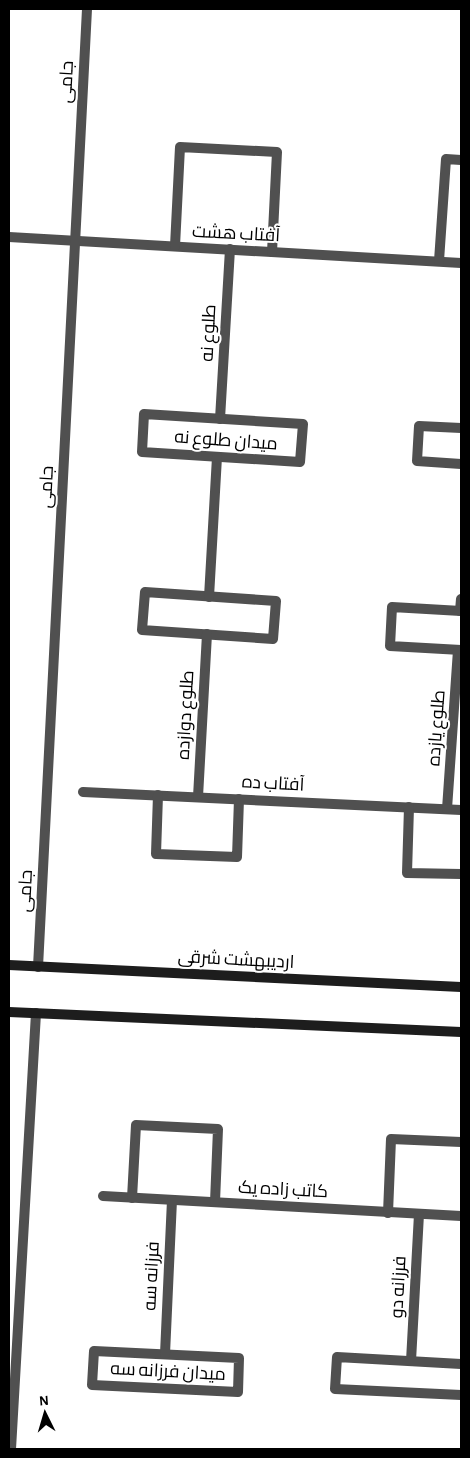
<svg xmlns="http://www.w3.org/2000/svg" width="470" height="1458" viewBox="0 0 470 1458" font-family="'Alegreya Sans',Cairo,sans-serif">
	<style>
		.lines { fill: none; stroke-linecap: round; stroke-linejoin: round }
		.minor { stroke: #505050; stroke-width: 10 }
		.tertiary { stroke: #505050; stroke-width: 10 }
		.secondary { stroke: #1d1d1d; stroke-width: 10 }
		.labels { text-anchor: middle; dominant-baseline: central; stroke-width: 4; stroke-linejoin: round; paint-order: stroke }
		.street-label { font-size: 18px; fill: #000; stroke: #fff }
	</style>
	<rect width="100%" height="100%" fill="#fff"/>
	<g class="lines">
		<g class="minor">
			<path d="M9,237L461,263"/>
			<path d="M175,246L180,147L277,152L272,252"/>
			<path d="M439,261L446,159L461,160"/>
			<path d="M144,414L303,424L300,462L142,452Z"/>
			<path d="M220,419L230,249"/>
			<path d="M461,428L419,426L417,461L461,464"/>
			<path d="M145,592L276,601L273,639L142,630Z"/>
			<path d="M209,597L217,457"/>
			<path d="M460,611L461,599"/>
			<path d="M461,611L392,607L390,646L461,650"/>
			<path d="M83,792L461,810"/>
			<path d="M158,795L156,854L237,857L239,799"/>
			<path d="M198,797L207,634"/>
			<path d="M409,807L407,873L461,874"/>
			<path d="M447,809L458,650"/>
			<path d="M103,1196L461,1216"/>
			<path d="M132,1198L136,1125L218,1129L215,1202"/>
			<path d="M388,1213L391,1139L461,1142"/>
			<path d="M94,1351L239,1358L238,1392L92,1385Z"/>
			<path d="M165,1354L172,1200"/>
			<path d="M411,1361L419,1214"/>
			<path d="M461,1364L337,1357L335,1389L461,1395"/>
		</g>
		<g class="tertiary">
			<path d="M38,967L87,9"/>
			<path d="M11,1449L36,1013"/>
		</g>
		<g class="secondary">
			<path d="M9,965L461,987"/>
			<path d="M9,1012L461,1032"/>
		</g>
	</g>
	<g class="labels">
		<g class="street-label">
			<text transform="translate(67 82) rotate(-87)">جامی</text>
			<text transform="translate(236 234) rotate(3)">آفتاب هشت</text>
			<text transform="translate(209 333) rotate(-87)">طلوع نه</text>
			<text transform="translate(226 441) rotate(4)">میدان طلوع نه</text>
			<text transform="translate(47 487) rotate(-87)">جامی</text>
			<text transform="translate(186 715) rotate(-87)">طلوع دوازده</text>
			<text transform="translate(437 728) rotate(-86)">طلوع یازده</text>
			<text transform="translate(273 784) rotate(3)">آفتاب ده</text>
			<text transform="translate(26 891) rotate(-87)">جامی</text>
			<text transform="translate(236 960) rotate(3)">اردیبهشت شرقی</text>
			<text transform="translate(283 1190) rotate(3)">کاتب زاده یک</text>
			<text transform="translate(152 1276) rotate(-87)">فرزانه سه</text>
			<text transform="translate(399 1287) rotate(-87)">فرزانه دو</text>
			<text transform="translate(168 1372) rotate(3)">میدان فرزانه سه</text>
		</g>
	</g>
	<rect width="470" height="1458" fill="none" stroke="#000000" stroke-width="20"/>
	<g transform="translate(45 1413) rotate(355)" stroke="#ffffff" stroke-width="4" paint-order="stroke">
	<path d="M0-4L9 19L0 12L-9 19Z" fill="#000000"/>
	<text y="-8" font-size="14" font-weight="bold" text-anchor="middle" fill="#000000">N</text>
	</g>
</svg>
